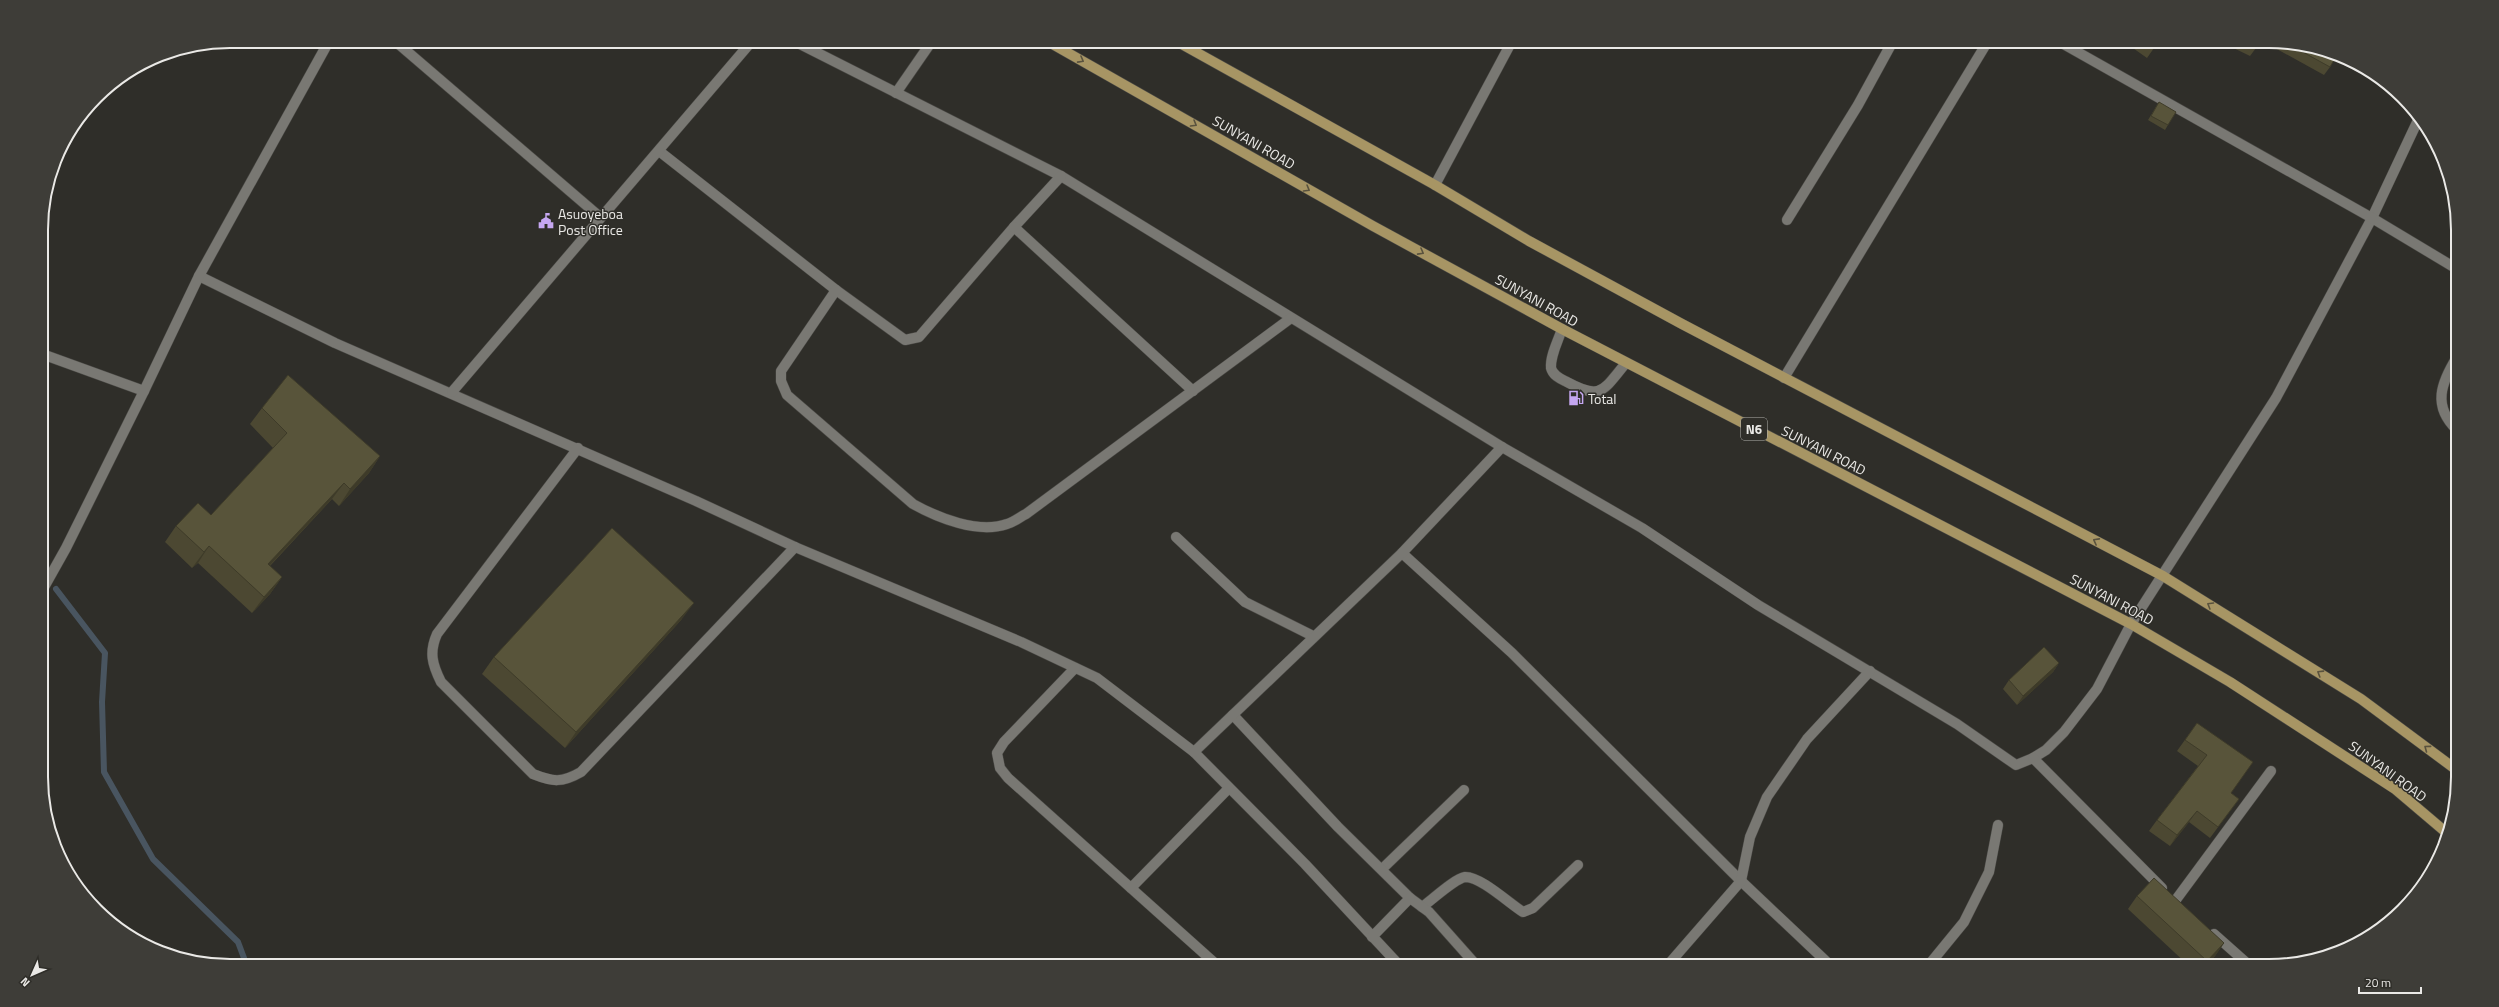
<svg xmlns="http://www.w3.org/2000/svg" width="2499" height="1007" viewBox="0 0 2499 1007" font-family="'Titillium Web',sans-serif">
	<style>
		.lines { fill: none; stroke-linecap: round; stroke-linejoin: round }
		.stream { stroke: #495560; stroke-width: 6 }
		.service-casing { stroke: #4a4945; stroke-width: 11 }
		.minor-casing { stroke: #4a4945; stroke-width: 11 }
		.primary-casing { stroke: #4a4945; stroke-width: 11 }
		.service { stroke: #797873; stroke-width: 10 }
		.minor { stroke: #797873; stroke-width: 10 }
		.primary { stroke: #a79564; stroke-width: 10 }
		.wall { fill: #4c4832 }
		.shaded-wall { fill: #3e3b29 }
		.building { fill: #58543a; stroke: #3e3b29 }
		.oneway { stroke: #59523e }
		.labels { text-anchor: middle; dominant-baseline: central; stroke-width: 3; stroke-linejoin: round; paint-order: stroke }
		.shield { fill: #2f2e29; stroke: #b2b1ad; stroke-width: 1 }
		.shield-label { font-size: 13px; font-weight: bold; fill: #eae9e6 }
		.street-label { font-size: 14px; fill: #eae9e6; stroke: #2f2e29 }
		.poi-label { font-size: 14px; fill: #eae9e6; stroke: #2f2e29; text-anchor: start }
		.rim { fill: none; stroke: #eae9e6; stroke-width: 2 }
	</style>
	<rect width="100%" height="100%" fill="#2f2e29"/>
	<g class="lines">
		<path class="stream" d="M56,589L105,653L102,702L104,772L153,859L238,942L247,966"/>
		<defs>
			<g id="service">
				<path d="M1562,329C1558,341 1550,356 1551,368C1553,376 1561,379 1567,382C1602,401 1603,390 1626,363"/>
				<path d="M1176,537L1245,602L1313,636"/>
				<path d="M1382,869L1464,790"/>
				<path d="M2175,901L2271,771"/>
				<path d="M1422,907C1432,900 1454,879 1465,877C1480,876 1510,904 1523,912L1533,908L1578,865"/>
			</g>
			<g id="minor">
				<path d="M395,41L600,217"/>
				<path d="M794,41L1061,176L1502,447L1642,528L1758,605L1957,724L2016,765L2033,758L2046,750L2064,732L2097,689L2131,624L2276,398L2372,218L2419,118"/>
				<path d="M2058,41L2372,218L2457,269"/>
				<path d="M896,93L932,41"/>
				<path d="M659,151L836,290L905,340L919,337L1014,227L1061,176"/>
				<path d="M1435,185L1512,41"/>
				<path d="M1787,220L1858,105L1893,41"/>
				<path d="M1014,227L1193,391"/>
				<path d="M199,276L335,343L696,501L795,547L1021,642L1097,678L1194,752L1305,864L1400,966"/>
				<path d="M836,290L781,371V381L787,395L913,504C938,518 978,534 1007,524C1014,522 1020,517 1026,514L1291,318"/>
				<path d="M42,354L144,391"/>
				<path d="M2457,357C2441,383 2432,406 2457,430"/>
				<path d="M1784,378L1988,41"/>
				<path d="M452,392L752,41"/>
				<path d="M578,448L437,634C429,652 432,664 441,682L533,774C553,782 562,783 581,772L795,547"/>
				<path d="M1402,553L1512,653L1741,881L1831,966"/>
				<path d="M43,589L66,548L144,391L199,276L329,41"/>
				<path d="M1075,668L1004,742L997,753L1000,768L1008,778L1218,966"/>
				<path d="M1233,715L1338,827L1410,898L1429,912L1477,966"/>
				<path d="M1194,752L1402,553L1502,447"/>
				<path d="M2033,758L2162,888"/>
				<path d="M1131,888L1229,788"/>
				<path d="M2214,934L2250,966"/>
				<path d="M1372,937L1410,898"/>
				<path d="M1667,966L1741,881L1750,837L1767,797L1807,739L1870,671"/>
				<path d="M1928,966L1964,922L1989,872L1998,825"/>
			</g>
			<g id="primary">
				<path d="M1047,41L1373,226L1562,329L2131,624L2230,682L2395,789L2448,834"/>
				<path d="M1176,41L1435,185L1529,241L1682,324L2163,576L2361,699L2458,771"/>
			</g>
		</defs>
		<use href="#service" class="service-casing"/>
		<use href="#minor" class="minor-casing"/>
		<use href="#primary" class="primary-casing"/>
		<use href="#service" class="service"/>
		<use href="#minor" class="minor"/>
		<use href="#primary" class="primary"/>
	</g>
	<g class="wall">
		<path d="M2129,41H2159L2147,58L2130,46L2132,43Z"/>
		<path d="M2219,41H2259L2256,48L2250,56Z"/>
		<path d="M2278,42L2330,51V67L2324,75L2275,48Z"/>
		<path d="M2159,102L2168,125L2165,130L2148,120Z"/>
		<path d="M262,408L380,456L369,473L339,506L332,499L270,566L282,577L270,594L252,613L198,563L192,568L165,542L176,526L211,515L273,448L250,424Z"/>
		<path d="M682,619L565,748L482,674L494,657Z"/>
		<path d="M2059,663L2053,672L2017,705L2003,689L2009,680Z"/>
		<path d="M2197,723L2231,793L2239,799L2210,838L2189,822L2170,846L2149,831L2157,820L2198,766L2177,751Z"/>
		<path d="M2137,896L2224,943L2215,956L2206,966H2189L2128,909Z"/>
	</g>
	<g class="shaded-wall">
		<path d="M380,456L369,473L339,506L350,489Z"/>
		<path d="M344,483L332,499L256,580L268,564Z"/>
		<path d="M209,546L198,563L192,568L204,552Z"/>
		<path d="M282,577L270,594L252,613L264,597Z"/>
		<path d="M694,603L682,619L565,748L576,732Z"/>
		<path d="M2059,663L2053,672L2017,705L2023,696Z"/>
		<path d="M2197,811L2189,822L2170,846L2177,835Z"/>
		<path d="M2224,943L2215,956L2206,966H2204L2207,961Z"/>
	</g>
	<g class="building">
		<path d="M2141,41H2159L2153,49Z"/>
		<path d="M2243,41H2259L2256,48Z"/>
		<path d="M2290,45L2330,51L2337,55L2330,67Z"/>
		<path d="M2159,102L2176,112L2168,125L2151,116Z"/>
		<path d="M288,375L380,456L350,489L344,483L268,564L282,577L264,597L209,546L204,552L176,526L198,503L211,515L287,433L262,408Z"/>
		<path d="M612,528L694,603L576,732L494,657Z"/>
		<path d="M2044,647L2059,663L2023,696L2009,680Z"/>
		<path d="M2197,723L2253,762L2231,793L2239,799L2218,827L2197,811L2177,835L2157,820L2207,755L2185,740Z"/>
		<path d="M2154,878L2224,943L2207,961L2137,896Z"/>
	</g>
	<defs><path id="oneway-chevron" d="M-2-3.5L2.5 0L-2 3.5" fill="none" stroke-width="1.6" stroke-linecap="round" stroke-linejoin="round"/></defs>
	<g class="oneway">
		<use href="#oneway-chevron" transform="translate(1081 60) rotate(29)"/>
		<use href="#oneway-chevron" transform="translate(1194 124) rotate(30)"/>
		<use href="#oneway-chevron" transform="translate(1307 189) rotate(30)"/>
		<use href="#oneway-chevron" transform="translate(1421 252) rotate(29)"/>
		<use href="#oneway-chevron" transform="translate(2096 541) rotate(-152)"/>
		<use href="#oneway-chevron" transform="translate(2210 605) rotate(-149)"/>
		<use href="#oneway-chevron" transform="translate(2320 673) rotate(-148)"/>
		<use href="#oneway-chevron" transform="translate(2427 748) rotate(-143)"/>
	</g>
	<defs>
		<symbol id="civic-bare" viewBox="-9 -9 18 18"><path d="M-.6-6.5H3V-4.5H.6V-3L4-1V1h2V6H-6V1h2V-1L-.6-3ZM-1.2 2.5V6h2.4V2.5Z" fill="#c5a7f1" stroke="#2f2e29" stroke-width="2.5" paint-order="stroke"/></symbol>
		<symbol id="fuel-bare" viewBox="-9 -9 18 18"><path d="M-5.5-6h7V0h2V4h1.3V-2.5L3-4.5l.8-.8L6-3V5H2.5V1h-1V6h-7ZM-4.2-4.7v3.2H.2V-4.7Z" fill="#c5a7f1" stroke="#2f2e29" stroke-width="2.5" paint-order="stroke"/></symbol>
	</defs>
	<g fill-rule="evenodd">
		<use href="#civic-bare" x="535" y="210" width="22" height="22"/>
		<use href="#fuel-bare" x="1565" y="387" width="22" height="22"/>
	</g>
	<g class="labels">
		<rect class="shield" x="1741" y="418" width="26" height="22" rx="3"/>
		<g class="shield-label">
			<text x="1754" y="429">N6</text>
		</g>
		<g class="street-label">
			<text transform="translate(1254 142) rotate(30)">SUNYANI ROAD</text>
			<text transform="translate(1537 300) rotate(29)">SUNYANI ROAD</text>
			<text transform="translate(1824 450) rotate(27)">SUNYANI ROAD</text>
			<text transform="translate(2112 599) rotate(28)">SUNYANI ROAD</text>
			<text transform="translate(2388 771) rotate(36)">SUNYANI ROAD</text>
		</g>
		<g class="poi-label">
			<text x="558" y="213">Asuoyeboa<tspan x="558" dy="16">Post Office</tspan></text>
			<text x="1588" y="398">Total</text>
		</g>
	</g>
	<path d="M0 0H2499V1007H0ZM230 48H2269A182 182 0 0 1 2451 230V777A182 182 0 0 1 2269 959H230A182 182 0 0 1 48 777V230A182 182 0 0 1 230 48Z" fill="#3e3d38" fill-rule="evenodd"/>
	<path class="rim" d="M230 48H2269A182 182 0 0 1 2451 230V777A182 182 0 0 1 2269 959H230A182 182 0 0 1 48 777V230A182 182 0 0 1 230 48Z"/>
	<g transform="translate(32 975) rotate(225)" stroke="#2f2e29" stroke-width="3" paint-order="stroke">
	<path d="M0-3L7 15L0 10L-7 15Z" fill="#eae9e6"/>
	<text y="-6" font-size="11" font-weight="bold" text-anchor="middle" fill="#eae9e6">N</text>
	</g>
	<path d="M2359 987v6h62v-6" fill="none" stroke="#eae9e6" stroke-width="2"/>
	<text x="2365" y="987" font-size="12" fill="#eae9e6" stroke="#2f2e29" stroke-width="3" paint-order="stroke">20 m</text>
</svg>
